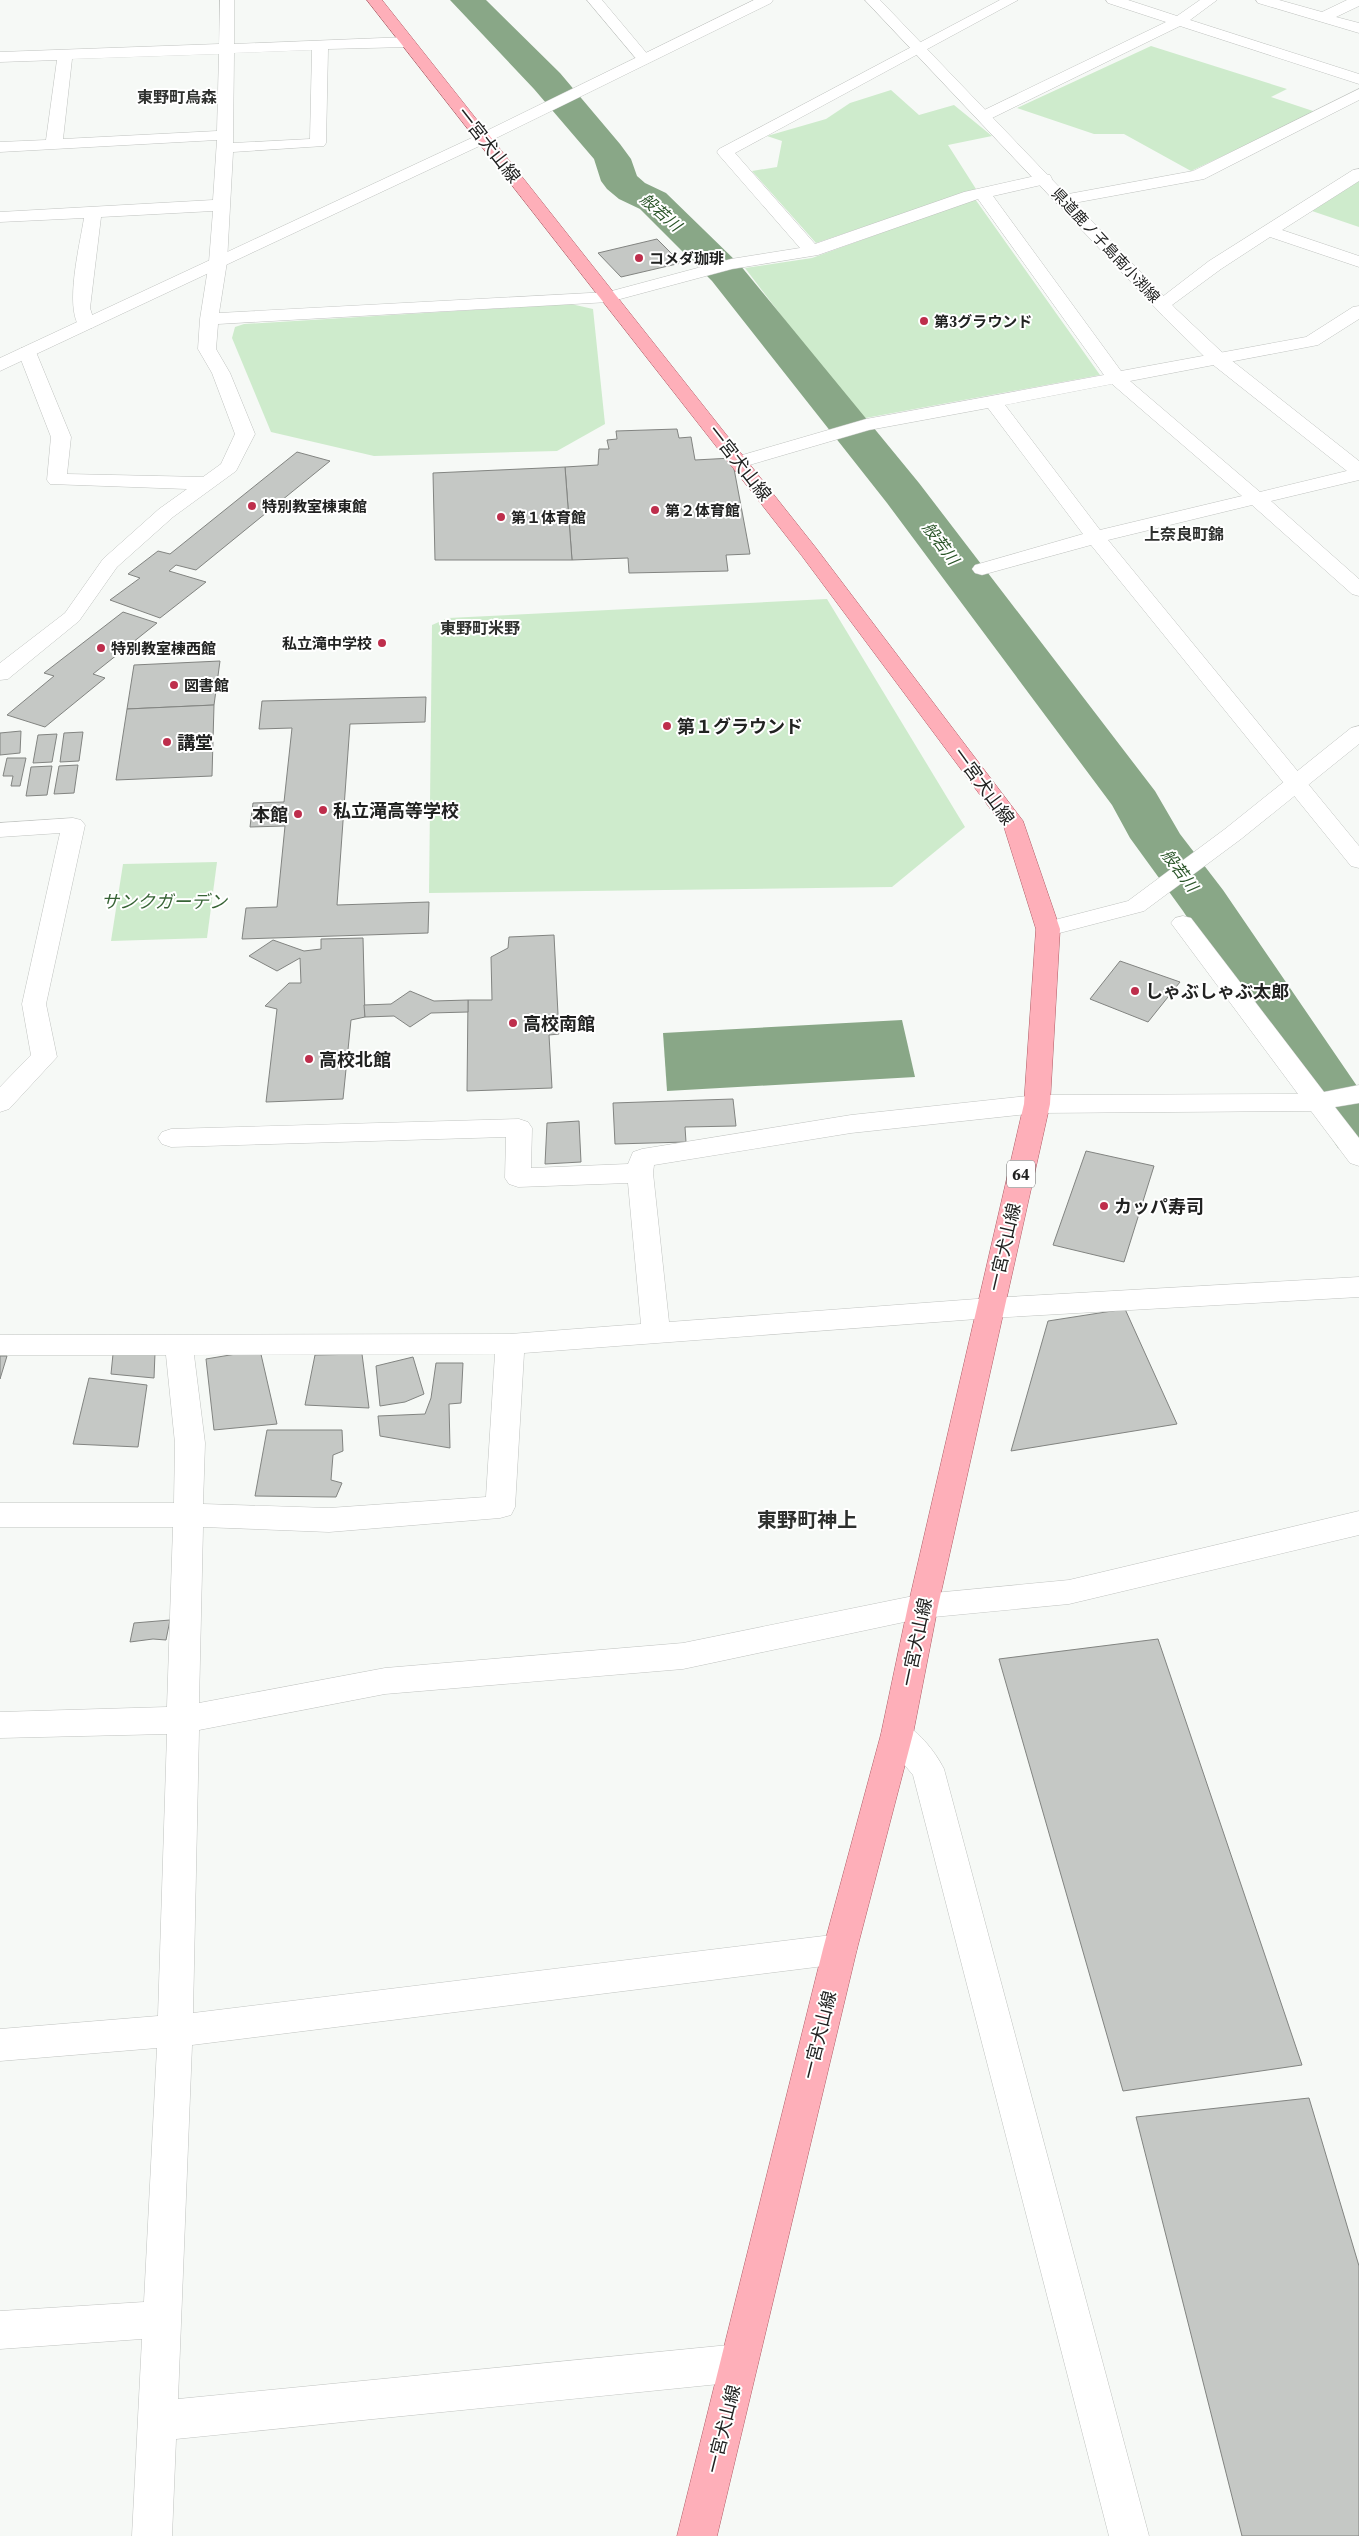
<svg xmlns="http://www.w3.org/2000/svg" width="1359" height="2536" viewBox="0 0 1359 2536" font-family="'Source Serif 4','Noto Sans JP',serif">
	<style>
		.green { fill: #ceebcc }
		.water { fill: #89a787 }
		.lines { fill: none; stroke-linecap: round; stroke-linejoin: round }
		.river { fill: #89a787; fill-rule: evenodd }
		.building { fill: #c5c8c5; stroke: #828481 }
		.minor-casing { stroke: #c0c3c0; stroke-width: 1 }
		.tertiary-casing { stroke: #c0c3c0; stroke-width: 1 }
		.secondary-casing { stroke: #c0c3c0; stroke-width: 1 }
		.primary-casing { stroke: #b05b65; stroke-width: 1 }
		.minor { fill: #fff; fill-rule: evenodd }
		.tertiary { fill: #fff; fill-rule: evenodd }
		.secondary { fill: #fff; fill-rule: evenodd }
		.primary { fill: #feafb9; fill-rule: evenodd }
		.poi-dot { fill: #be2e4c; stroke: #fff; stroke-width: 2 }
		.labels { text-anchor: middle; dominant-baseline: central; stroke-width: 4; stroke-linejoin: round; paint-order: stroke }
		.far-street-label { font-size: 15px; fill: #212221; stroke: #fff }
		.far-poi-label { font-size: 15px; font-weight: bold; fill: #212221; stroke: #fff; text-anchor: start }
		.far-quarter-label { font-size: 16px; font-weight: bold; fill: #2e302e; stroke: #fff }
		.far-water-label { font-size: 16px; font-style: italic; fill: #2a5528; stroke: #fff }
		.shield { fill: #fff; stroke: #646464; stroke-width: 1 }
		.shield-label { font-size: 16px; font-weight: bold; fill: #212221 }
		.street-label { font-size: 18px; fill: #212221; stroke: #fff }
		.poi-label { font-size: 18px; font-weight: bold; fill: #212221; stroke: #fff; text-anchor: start }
		.park-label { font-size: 18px; font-style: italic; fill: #386436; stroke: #fff }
		.quarter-label { font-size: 20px; font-weight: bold; fill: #2e302e; stroke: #fff }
	</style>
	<rect width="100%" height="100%" fill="#f6f9f6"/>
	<g class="green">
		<path d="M1151,46L1287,89L1271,97L1316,112L1191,171L1124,134H1094L1017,108Z"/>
		<path d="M891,90L919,115L954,105L992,136L948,145L976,189L816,243L752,171L777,167L782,141L767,136L826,119L850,103Z"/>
		<path d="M1359,181V227L1312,211Z"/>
		<path d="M975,199L1100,375L860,419L745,268L812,258Z"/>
		<path d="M571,304L593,309L605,424L557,451L374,456L271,432L232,338L235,327L244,324Z"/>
		<path d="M827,599L965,827L892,887L429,893L432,625L448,618Z"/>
		<path d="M217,862L207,938L111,941L123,864Z"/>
	</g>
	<path class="water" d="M902,1020L915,1077L667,1091L663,1033Z"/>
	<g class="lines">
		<path class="river" d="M450,0H486L560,73L620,144L631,159L637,176L645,183L666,193L740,265L919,483L1155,791L1180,834L1223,890L1359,1089V1154L1338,1148L1183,911L1130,838L1112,805L887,503L712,281L640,209L619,199L607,189L601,181L594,159L534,89Z"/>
	</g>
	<g class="building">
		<path d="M657,239L681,263L621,277L598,253Z"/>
		<path d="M677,429L679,438L691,437L695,460L732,458L750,554L726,555L728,571L629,573L628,558L572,560L565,467L598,465L599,449H609L607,440L617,439L616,431Z"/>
		<path d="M297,452L330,461L196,570L176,565L169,571L206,582L160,618L110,600L140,578L128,574L158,551L170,554Z"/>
		<path d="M565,467L572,560H435L433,473Z"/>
		<path d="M123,612L157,623L93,674L105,678L45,727L7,715L54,676L44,673Z"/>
		<path d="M220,661L214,705L127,709L134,665Z"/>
		<path d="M426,697L425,722L350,724L337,905L429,902L428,933L242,939L246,908L277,907L285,826L250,827L253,803L284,802L292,728L259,729L262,701Z"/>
		<path d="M214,705L212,776L116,780L127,709Z"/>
		<path d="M21,731L20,753L0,755V733Z"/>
		<path d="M83,732L79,761L60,762L64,733Z"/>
		<path d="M57,734L52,762L33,763L38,735Z"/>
		<path d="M7,758H26L20,786H11L13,776H3Z"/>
		<path d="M78,765L74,793L54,794L59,766Z"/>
		<path d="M52,766L47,795L26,796L31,767Z"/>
		<path d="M554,935L559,1034L549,1035L552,1088L467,1091L468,1000H492L491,957L508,948L509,937Z"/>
		<path d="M363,938L365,1017L351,1020L343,1099L266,1102L277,1009L265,1006L289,983H301L300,958L277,971L249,956L273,940L304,951L321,949V939Z"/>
		<path d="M1120,961L1180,982L1148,1022L1090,999Z"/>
		<path d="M410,991L434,1001L468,1000V1012L431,1013L410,1027L394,1016L365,1017L364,1005L391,1004Z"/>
		<path d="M733,1099L736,1126L685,1127L686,1142L615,1144L613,1103Z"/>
		<path d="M579,1121L581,1162L545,1164L547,1123Z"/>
		<path d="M1086,1151L1154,1166L1124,1262L1053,1245Z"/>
		<path d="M1125,1309L1177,1424L1011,1451L1048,1321Z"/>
		<path d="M260,1350L277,1424L214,1430L206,1359Z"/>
		<path d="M155,1353L154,1378L111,1374L113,1354Z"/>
		<path d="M362,1354L369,1408L305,1405L315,1355Z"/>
		<path d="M0,1356H7L0,1379Z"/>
		<path d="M413,1357L424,1394L405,1402L380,1406L376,1366Z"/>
		<path d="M436,1363H463L461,1403L449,1404L450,1448L380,1436L378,1416L425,1414L431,1398Z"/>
		<path d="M89,1378L147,1385L138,1447L73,1444Z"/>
		<path d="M267,1430H342L343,1451L333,1455L331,1480L342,1483L336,1497L255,1496Z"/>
		<path d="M170,1620L166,1640L153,1639L130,1642L134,1623Z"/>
		<path d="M1158,1639L1302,2065L1123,2091L999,1659Z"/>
		<path d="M1309,2098L1359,2266V2536H1242L1136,2117Z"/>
	</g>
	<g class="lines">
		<defs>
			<g id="minor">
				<path d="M220,0H234V44L407,37L415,42L407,47L328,49L326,143L324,146L233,152L227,262L219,313L608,292L731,259L800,248L719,155L717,152L719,149L1000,0H1018L735,153L815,244L964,192L1044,174L1050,175L1052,179L1050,183L993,196L1121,371L1306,337L1353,307L1359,306V319L1318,345L1130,381L1260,492L1359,468V480L1271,501L1359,579V596L1352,594L1252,505L1108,540L1359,846V868L1351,866L1091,545L989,573L982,575L975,573L972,569L975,565L1083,534L988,408L869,430L739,468L732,466L729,462L732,458L866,419L1104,375L978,199L818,255L732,269L609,302L218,324L216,349L230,373L255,434L236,471L173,517L117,567L79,621L8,679L0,680V663L65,613L103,559L159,509L187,489L50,484L47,480L51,437L18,352L21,348H33L36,352L71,437L67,474L203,477L221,464L235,434L212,373L198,349L200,319L209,262L213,211L101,217L90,308L95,324L92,328H80C64,306 80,245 84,218L0,222V212L213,200L217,140L0,152V142L46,140L57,60L0,62V52L219,44ZM312,50L310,139L233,143L234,53ZM219,54L217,131L63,139L72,59ZM1112,384L1242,496L1100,530L1005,405Z"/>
				<path d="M587,0H602L649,56L652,59L649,62H639Z"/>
				<path d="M1106,0H1128L1177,16L1200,0H1217L1190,20L1359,74V84L1180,26L990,119H978L976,116L978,113L1166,22L1108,3Z"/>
				<path d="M1256,0H1279L1322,12L1347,0H1359V6L1336,17L1359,23V33L1258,3Z"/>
				<path d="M1359,89V100L1204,179L1063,205L1057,204L1055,200L1057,196L1063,195L1193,171Z"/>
				<path d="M1359,169V181L1282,230L1359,256V267L1270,237L1221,269L1168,308H1156L1153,304L1209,261L1353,170Z"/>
				<path d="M73,818L81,820L85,825L46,1004L57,1057L9,1109L0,1112V1087L31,1055L22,1004L60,833L0,837V823Z"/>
				<path d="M1183,916L1191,918L1324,1092L1359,1085V1103L1335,1107L1359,1138V1166L1350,1163L1311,1111L1037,1113L851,1133L654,1165L653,1173L669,1322L990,1298L1359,1277V1297L990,1318L524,1353L515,1507L511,1515L500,1518L329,1532L203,1527L199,1703L385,1668L683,1643L923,1594L1069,1580L1359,1511V1535L1069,1604L923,1618L683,1669L385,1694L199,1730L193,2013L840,1934L852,1938L857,1949L852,1960L840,1964L192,2045L178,2399L739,2344L753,2350L758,2363L753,2376L739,2382L176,2439L172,2536H132L142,2339L0,2349V2311L144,2302L157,2048L0,2061V2029L158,2016L167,1734L0,1738V1712L167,1707L173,1527H0V1503H174L175,1443L166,1355H0V1335L510,1334L641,1324L628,1183L518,1187L509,1184L505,1178L506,1137L171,1147L162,1144L158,1138L162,1132L171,1129L519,1119L528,1122L532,1128L531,1168L628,1164L633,1152L642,1149L851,1115L1037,1095L1298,1094L1171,923L1175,918ZM495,1354L486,1497L329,1508L203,1504L205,1443L194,1355Z"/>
				<path d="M897,1721C916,1727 935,1751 944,1769L1149,2536H1109L913,1775L886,1743L881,1734L886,1725Z"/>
			</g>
			<g id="tertiary">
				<path d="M754,0H773L771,3L490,141L0,371V358L478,135Z"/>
				<path d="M1359,726V744L1241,839L1144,911L1048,936L1039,934L1036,929L1039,924L1128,901L1225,829L1351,728Z"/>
			</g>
			<path id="secondary" d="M865,0H880L1176,309L1226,356L1359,461V477L1352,475L1212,364L1164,317Z"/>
			<path id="primary" d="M367,0H382L816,548L1023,821L1060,929L1050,1104L938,1606L913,1734L857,1949L717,2536H677L823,1949L881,1734L908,1606L1024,1104L1036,929L1004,827L802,556Z"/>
		</defs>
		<use href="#minor" class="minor-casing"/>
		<use href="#tertiary" class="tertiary-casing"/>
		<use href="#secondary" class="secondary-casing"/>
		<use href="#primary" class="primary-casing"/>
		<use href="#minor" class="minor"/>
		<use href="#tertiary" class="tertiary"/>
		<use href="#secondary" class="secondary"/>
		<use href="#primary" class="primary"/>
	</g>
	<g class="poi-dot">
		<circle cx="639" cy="258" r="5"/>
		<circle cx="924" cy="321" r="5"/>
		<circle cx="252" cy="506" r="5"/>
		<circle cx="655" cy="510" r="5"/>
		<circle cx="501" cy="517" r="5"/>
		<circle cx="382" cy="643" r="5"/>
		<circle cx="101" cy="648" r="5"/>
		<circle cx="174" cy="685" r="5"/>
		<circle cx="667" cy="726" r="5"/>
		<circle cx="167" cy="742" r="5"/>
		<circle cx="323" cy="810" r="5"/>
		<circle cx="298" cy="814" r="5"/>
		<circle cx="1135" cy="991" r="5"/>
		<circle cx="513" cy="1023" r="5"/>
		<circle cx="309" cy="1059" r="5"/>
		<circle cx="1104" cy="1206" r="5"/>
	</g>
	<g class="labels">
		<g class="far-street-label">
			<text transform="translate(1106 245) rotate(47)">県道鹿ノ子島南小渕線</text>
		</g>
		<g class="far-poi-label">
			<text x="649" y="258">コメダ珈琲</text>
			<text x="934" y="321">第3グラウンド</text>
			<text x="262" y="506">特別教室棟東館</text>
			<text x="665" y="510">第２体育館</text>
			<text x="511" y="517">第１体育館</text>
			<text x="372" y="643" text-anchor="end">私立滝中学校</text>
			<text x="111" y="648">特別教室棟西館</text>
			<text x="184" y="685">図書館</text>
		</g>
		<g class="far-quarter-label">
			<text x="177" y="97">東野町烏森</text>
			<text x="1184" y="534">上奈良町錦</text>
			<text x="480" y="628">東野町米野</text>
		</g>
		<g class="far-water-label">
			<text transform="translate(661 212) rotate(41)">般若川</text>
			<text transform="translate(941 543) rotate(53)">般若川</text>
			<text transform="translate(1180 870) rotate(53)">般若川</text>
		</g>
		<rect class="shield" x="1007" y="1160.5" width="28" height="27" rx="4"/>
		<g class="shield-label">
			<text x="1021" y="1174">64</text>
		</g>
		<g class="street-label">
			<text transform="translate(489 145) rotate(52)">一宮犬山線</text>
			<text transform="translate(740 463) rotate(52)">一宮犬山線</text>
			<text transform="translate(984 786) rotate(54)">一宮犬山線</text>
			<text transform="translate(1004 1247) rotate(-77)">一宮犬山線</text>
			<text transform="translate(916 1642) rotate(-78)">一宮犬山線</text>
			<text transform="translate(819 2035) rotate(-76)">一宮犬山線</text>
			<text transform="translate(723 2429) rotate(-76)">一宮犬山線</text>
		</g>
		<g class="poi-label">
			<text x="677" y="726">第１グラウンド</text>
			<text x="177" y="742">講堂</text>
			<text x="333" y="810">私立滝高等学校</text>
			<text x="288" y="814" text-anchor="end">本館</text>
			<text x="1145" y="991">しゃぶしゃぶ太郎</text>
			<text x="523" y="1023">高校南館</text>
			<text x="319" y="1059">高校北館</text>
			<text x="1114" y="1206">カッパ寿司</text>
		</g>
		<g class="park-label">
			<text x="164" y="901">サンクガーデン</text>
		</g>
		<g class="quarter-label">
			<text x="807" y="1520">東野町神上</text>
		</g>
	</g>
</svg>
